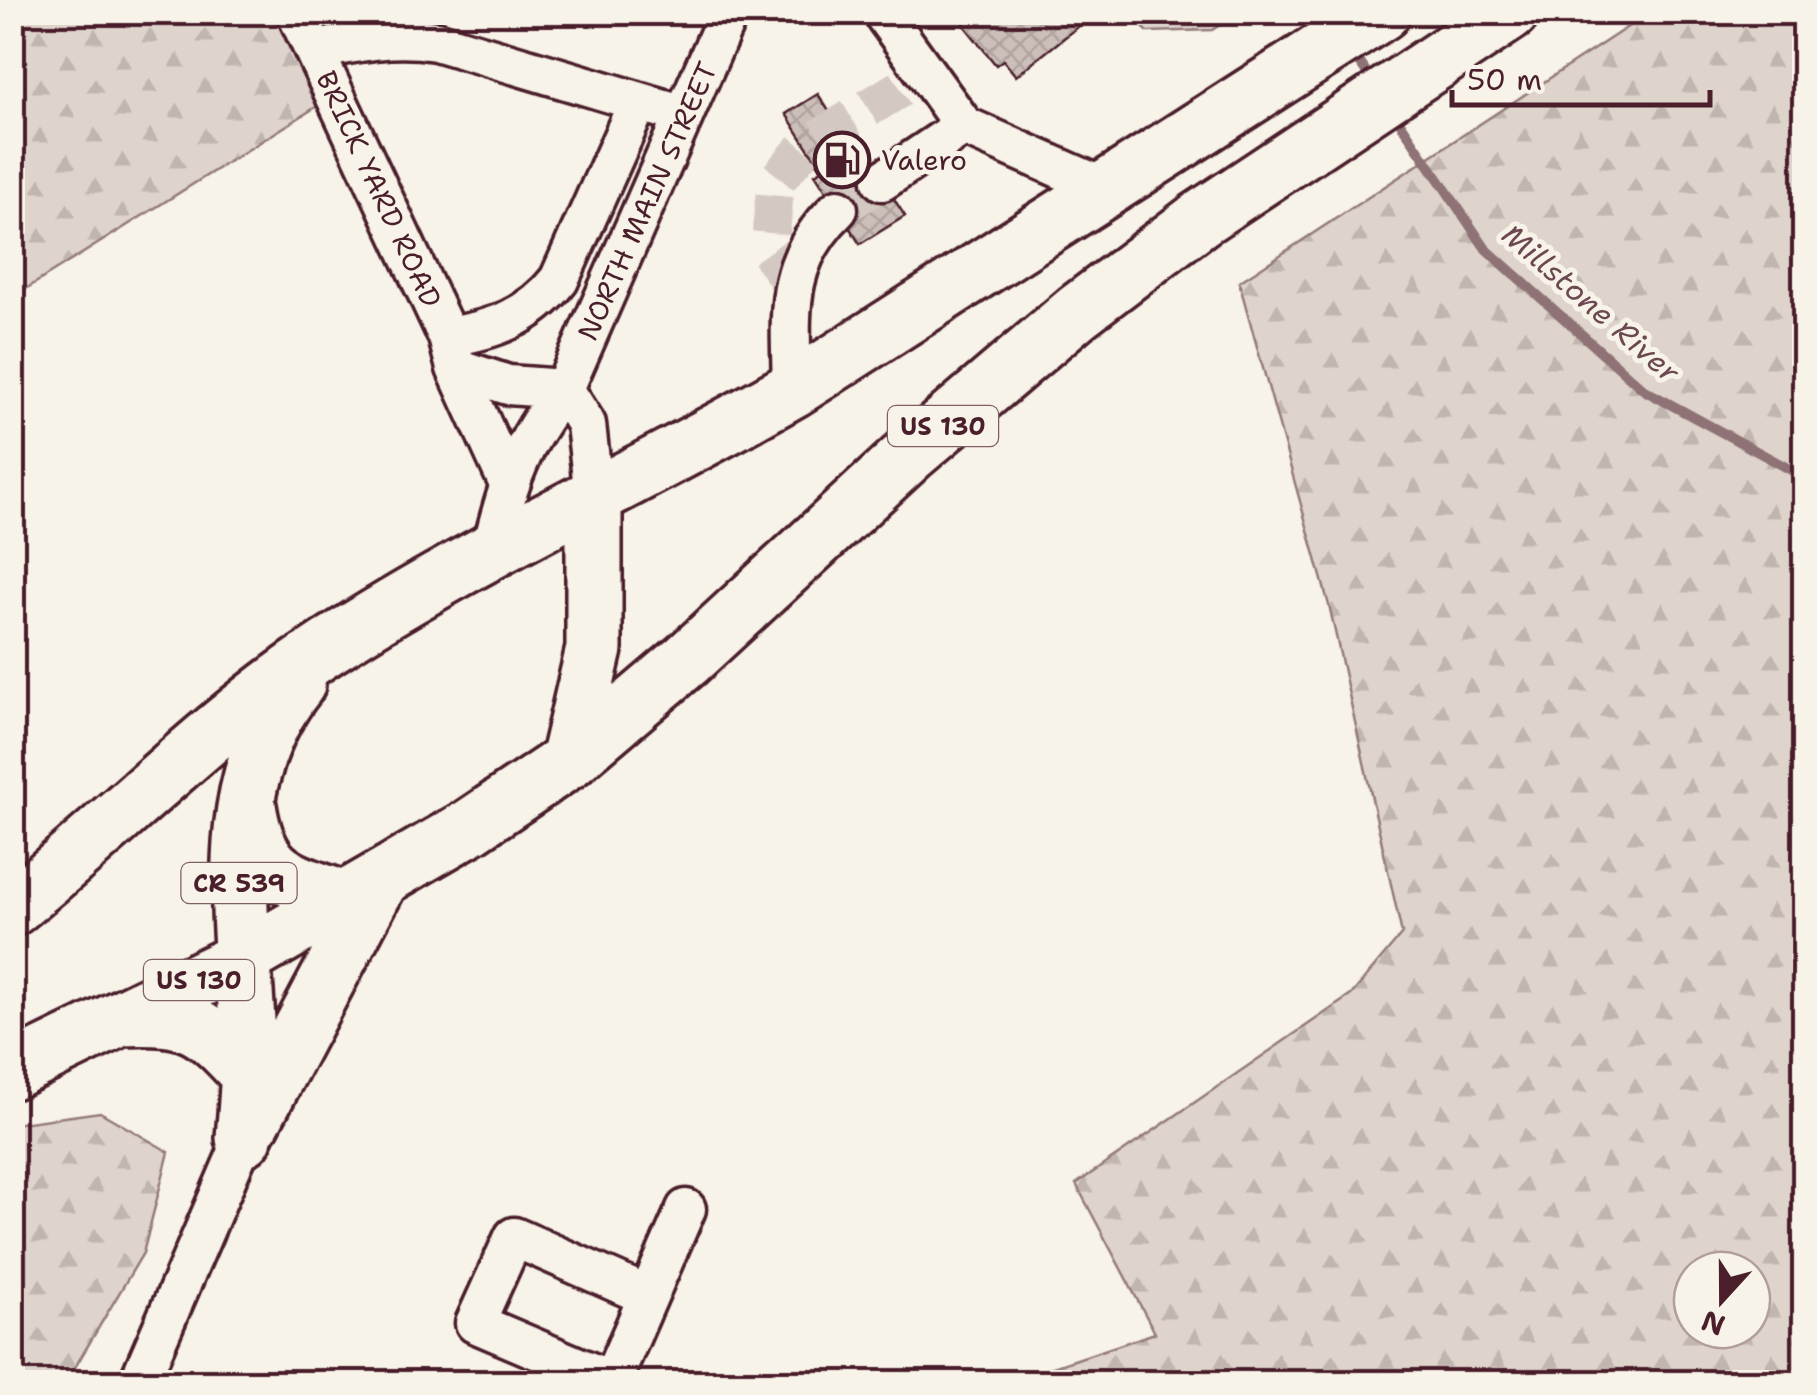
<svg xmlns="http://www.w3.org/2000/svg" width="1817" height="1395" font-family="'Shantell Sans',sans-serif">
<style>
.forest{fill:url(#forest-firs);stroke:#947a7c;stroke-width:2.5;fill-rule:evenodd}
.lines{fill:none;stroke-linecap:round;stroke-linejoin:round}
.stream{stroke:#8e7275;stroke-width:10}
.building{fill:url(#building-cross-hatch);stroke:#4a1f2b;stroke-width:2.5}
.minor-tunnel{stroke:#d4c9c2;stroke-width:38;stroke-dasharray:38 19;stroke-linecap:butt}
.minor-casing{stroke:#4a1f2b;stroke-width:45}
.highway-casing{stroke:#4a1f2b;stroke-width:62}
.minor{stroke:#f7f3e8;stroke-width:38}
.highway{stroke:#f7f3e8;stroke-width:55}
.labels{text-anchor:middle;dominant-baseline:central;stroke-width:10;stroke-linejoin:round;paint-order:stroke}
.shield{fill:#f7f3e8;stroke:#7e5f64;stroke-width:2.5}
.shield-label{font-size:25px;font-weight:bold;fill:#4a1f2b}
.poi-label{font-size:28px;fill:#4a1f2b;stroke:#f7f3e8;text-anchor:start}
.street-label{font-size:28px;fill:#4a1f2b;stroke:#f7f3e8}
.water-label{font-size:30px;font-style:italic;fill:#6c4950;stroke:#f7f3e8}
</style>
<defs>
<pattern id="forest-firs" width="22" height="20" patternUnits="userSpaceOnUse" patternTransform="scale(2.5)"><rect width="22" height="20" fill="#ded4cc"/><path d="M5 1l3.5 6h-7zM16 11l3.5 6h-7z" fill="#c0b6af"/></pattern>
<pattern id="building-cross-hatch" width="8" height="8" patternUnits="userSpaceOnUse" patternTransform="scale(2.5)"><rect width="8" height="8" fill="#ccbfb9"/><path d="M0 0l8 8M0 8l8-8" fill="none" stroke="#b1a49f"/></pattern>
</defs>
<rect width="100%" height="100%" fill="#f7f3e8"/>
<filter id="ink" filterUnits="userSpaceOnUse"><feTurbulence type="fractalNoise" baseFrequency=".01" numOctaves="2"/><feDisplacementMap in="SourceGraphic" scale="20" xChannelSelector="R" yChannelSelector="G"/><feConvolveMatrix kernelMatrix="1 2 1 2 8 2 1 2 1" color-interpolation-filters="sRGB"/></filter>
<g filter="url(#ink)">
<path class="forest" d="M13,13h287l32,84 -319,200z
M1128,13h111l-27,17 -64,2z
M1649,13h155v1369h-796l147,-49 -79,-149 275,-189 51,-61 -72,-325 -91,-327zM1692,1270h60v60h-60z
M100,1112l69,40 -26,101 -72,121 -58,8v-258z"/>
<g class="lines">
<path class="stream" d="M1352,51l21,31
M1391,109l95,140 158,141 160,87"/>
</g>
<path class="building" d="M963,12h122l4,6 -73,58 -13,-16 -7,5 -33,-41 6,-5z
M818,94l35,55 6,-4 46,71 -45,28 -45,-70 7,-4 -36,-56z"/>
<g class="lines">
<path class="minor-tunnel" d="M838,209l44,-28
M791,283l-22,-31 7,-71 30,-35 120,-73"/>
<g class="minor-casing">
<path id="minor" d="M296,12l152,325 8,31 52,114
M882,12l82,114 143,63
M316,50c41,-8 78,-16 120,-9l248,74
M882,181l82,-55
M448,337c45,-7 82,-20 111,-57l79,-177
M456,368l52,17 56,4
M564,389l22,35 8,73
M792,390c-1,-74 -11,-126 46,-181
M492,548c17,-69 28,-102 72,-159l165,-377
M611,1381l-136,-58 39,-86 134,59
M139,1382l105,-244
M611,1382l75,-173"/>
</g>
<g class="highway-casing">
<path id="highway" d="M568,761l26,-112v-152
M248,806c11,70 37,72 97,94
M12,908c104,-84 205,-189 316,-261 149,-97 311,-169 464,-257l590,-378
M121,1018c71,-3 81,6 128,57
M12,1071l228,-111 230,-133 98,-66 119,-101 223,-206 167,-142 123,-93 311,-207
M252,1122l129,-243
M244,1138c3,-34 6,-67 4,-100 -6,-118 -31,-253 49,-354"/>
</g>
<use href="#minor" class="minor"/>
<use href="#highway" class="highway"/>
</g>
</g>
<defs>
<g id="fuel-ring" transform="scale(2.875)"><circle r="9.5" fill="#f7f3e8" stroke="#4a1f2b" stroke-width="1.5"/><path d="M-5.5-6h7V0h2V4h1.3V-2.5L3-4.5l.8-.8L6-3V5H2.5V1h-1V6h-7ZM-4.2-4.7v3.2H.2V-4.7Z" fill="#4a1f2b"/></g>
</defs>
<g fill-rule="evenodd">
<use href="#fuel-ring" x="842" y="160"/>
</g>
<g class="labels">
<g class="shield">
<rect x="888" y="406" width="110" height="40" rx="8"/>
<rect x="181.5" y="863" width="115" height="40" rx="8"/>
<rect x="144" y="960" width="110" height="40" rx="8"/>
</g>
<g class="shield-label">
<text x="943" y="426">US 130</text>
<text x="239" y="883">CR 539</text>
<text x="199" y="980">US 130</text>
</g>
<g class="poi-label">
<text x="881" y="160">Valero</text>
</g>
<g class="street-label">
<text transform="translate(379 189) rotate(65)">BRICK YARD ROAD</text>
<text transform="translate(647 201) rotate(-66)">NORTH MAIN STREET</text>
</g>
<g class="water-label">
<text transform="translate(1591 303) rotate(41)">Millstone River</text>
</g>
</g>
<rect width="1817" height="1395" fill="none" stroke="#f7f3e8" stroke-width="50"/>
<rect x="25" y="25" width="1767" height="1345" fill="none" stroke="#4a1f2b" stroke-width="4" filter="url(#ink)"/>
<g transform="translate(1722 1300) rotate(201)"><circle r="48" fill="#f7f3e8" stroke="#b29e9c" stroke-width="2.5"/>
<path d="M0-8L18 38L0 25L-18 38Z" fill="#4a1f2b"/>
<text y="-15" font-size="28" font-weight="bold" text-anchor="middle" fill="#4a1f2b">N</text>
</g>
<path d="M1452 90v15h258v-15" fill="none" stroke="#4a1f2b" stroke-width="5"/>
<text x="1467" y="90" font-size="30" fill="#4a1f2b" stroke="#f7f3e8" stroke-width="8" paint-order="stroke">50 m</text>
</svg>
